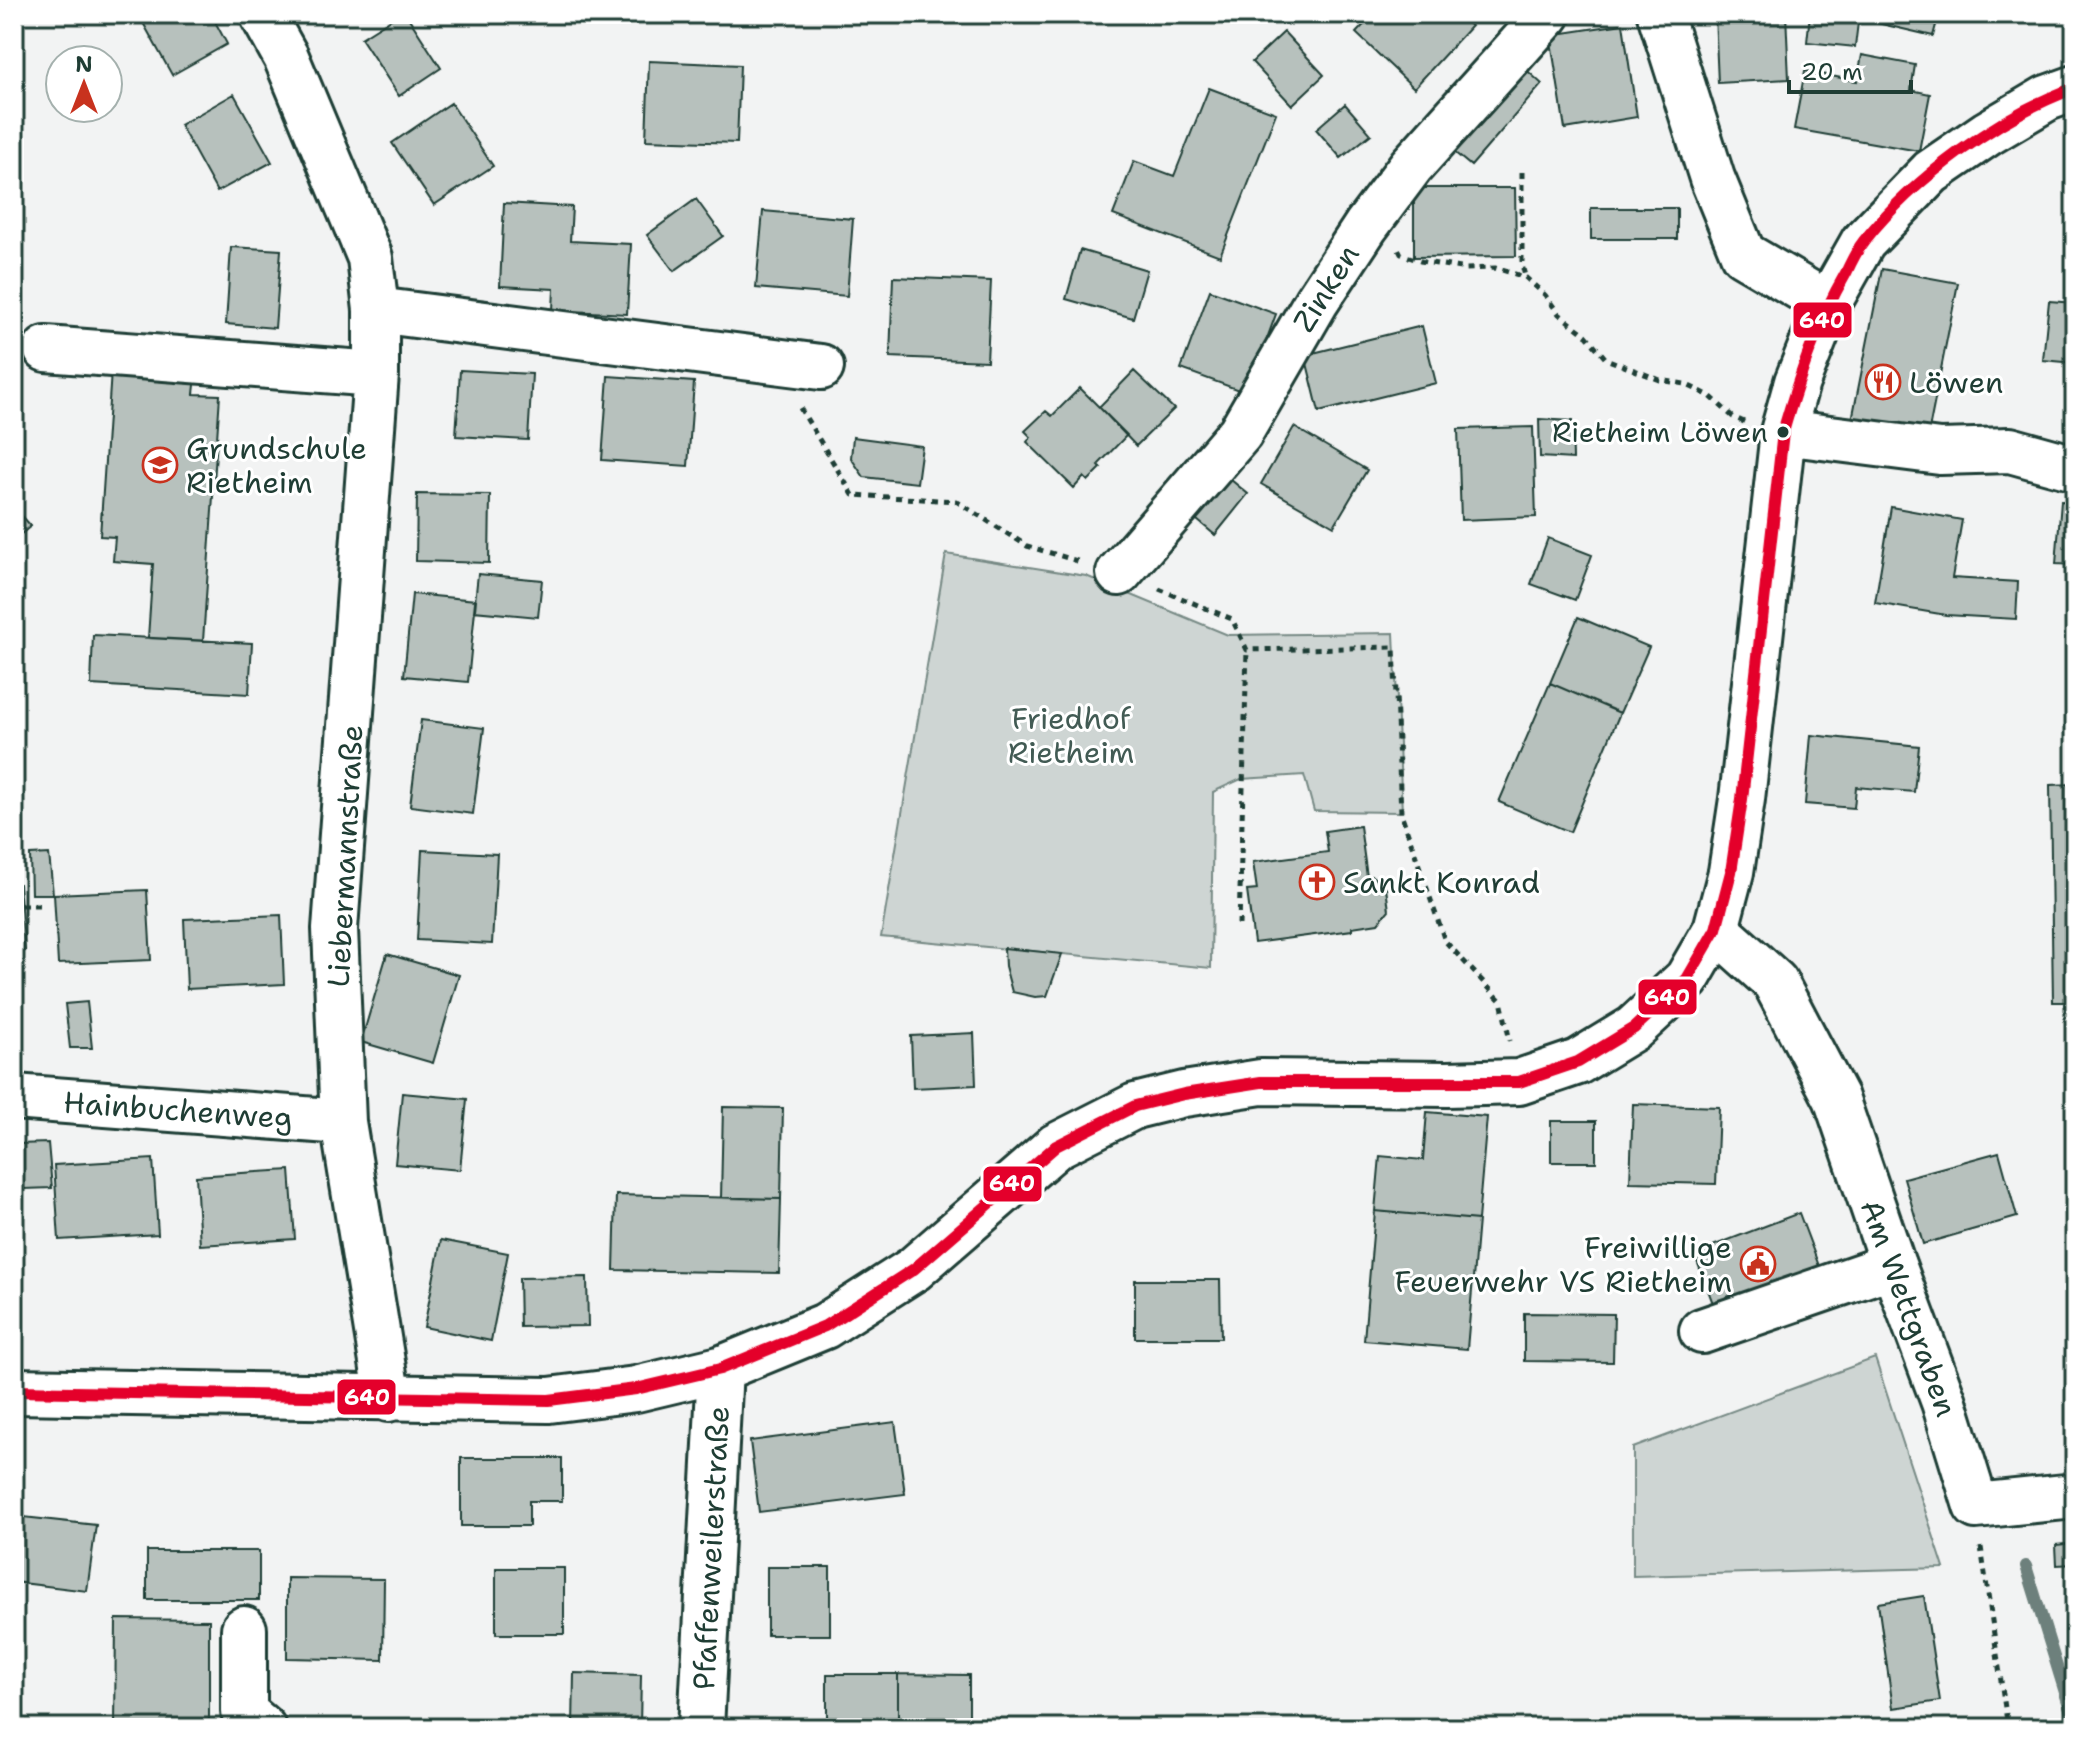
<svg xmlns="http://www.w3.org/2000/svg" width="2089" height="1742" font-family="'Shantell Sans',sans-serif">
<style>
.green{fill:#ced5d3;stroke:#768984;stroke-width:2}
.lines{fill:none;stroke-linecap:round;stroke-linejoin:round}
.stream{stroke:#6d807b;stroke-width:12}
.building{fill:#b7c1bd;stroke:#1f3d34;stroke-width:2}
.minor-casing{stroke:#1f3d34;stroke-width:50}
.path{stroke:#1f3d34;stroke-width:5;stroke-dasharray:6 6;stroke-linecap:butt}
.minor{stroke:#fff;stroke-width:44}
.bus-1-casing{stroke:#fff;stroke-width:18}
.bus-1{stroke:#e4002b;stroke-width:12}
.bus-dot{fill:#1f3d34;stroke:#fff;stroke-width:3}
.labels{text-anchor:middle;dominant-baseline:central;stroke-width:6;stroke-linejoin:round;paint-order:stroke}
.bus-label{font-size:28px;fill:#1f3d34;stroke:#fff;text-anchor:end}
.street-label{font-size:30px;fill:#1f3d34;stroke:#fff}
.poi-label{font-size:30px;fill:#1f3d34;stroke:#fff;text-anchor:start}
.park-label{font-size:30px;fill:#425b54;stroke:#fff}
.line-badge{stroke:#fff;stroke-width:3}
.badge-label{font-size:22px;text-anchor:middle;font-weight:bold;fill:#fff}
</style>
<rect width="100%" height="100%" fill="#f2f3f3"/>
<filter id="ink" filterUnits="userSpaceOnUse"><feTurbulence type="fractalNoise" baseFrequency=".0125" numOctaves="2"/><feDisplacementMap in="SourceGraphic" scale="16" xChannelSelector="R" yChannelSelector="G"/><feConvolveMatrix kernelMatrix="1 2 1 2 8 2 1 2 1" color-interpolation-filters="sRGB"/></filter>
<g filter="url(#ink)">
<path class="green" d="M946,554l140,22 142,59 166,-2 8,179 -88,-1 -10,-36 -63,4 -28,13 -2,176 -330,-31z
M1875,1358l69,210 -311,8v-128z"/>
<g class="lines">
<path class="stream" d="M2026,1566l49,159"/>
</g>
<path class="building" d="M149,14h62l16,30 -55,31 -31,-56z
M399,14h7l35,54 -42,28 -38,-58z
M1374,14h84l13,12 -57,62 -58,-55z
M1715,14h71l3,65 -71,4z
M1810,14h49l-4,33 -48,-5z
M1866,14h73l-6,22 -69,-16z
M1623,24l14,93 -72,12 -15,-94z
M1284,32l40,43 -32,30 -40,-43z
M1862,55l53,10 -4,25 19,4 -11,57 -125,-22 11,-58 52,10z
M649,61l91,4 -3,78 -91,-3z
M1520,64l22,20 -71,82 -23,-19z
M1209,88l67,25 -56,143 -107,-41 21,-54 40,15z
M234,94l38,68 -55,30 -37,-67z
M451,103l42,63 -59,39 -42,-62z
M1345,104l26,30 -30,24 -25,-29z
M1414,188h101l1,68 -102,1z
M696,199l27,37 -49,35 -27,-36z
M504,203l68,4 -2,34 61,3 -4,70 -74,-4 1,-21 -54,-3z
M1591,208h86v31h-86z
M763,211l90,8 -6,77 -91,-8z
M231,247l50,3 -6,78 -49,-4z
M1080,250l67,20 -14,48 -67,-19z
M1882,269l76,14 -32,162 -76,-15z
M893,277l98,4 -4,80 -97,-4z
M1210,290l66,24 -29,79 -66,-24z
M2049,301l26,2v60l-32,-3z
M1422,326l14,57 -117,29 -14,-57z
M460,370l72,4 -4,66 -72,-4z
M111,371l85,5 -2,18 26,1 -17,246 -55,-3 5,-74 -40,-3 2,-24 -15,-1z
M1134,371l40,38 -38,37 -37,-39z
M608,376l86,6 -6,84 -86,-6z
M1080,388l47,47 -29,30 3,3 -13,13 -4,-4 -10,11 -47,-46 4,-5 -6,-6 21,-20 6,5z
M1539,419l33,2 1,38 -33,-2z
M1294,427l73,43 -33,56 -73,-42z
M1533,427l3,90 -75,3 -3,-91z
M853,437l69,9 -5,37 -53,-6 -13,-19z
M1219,470l29,24 -33,41 -30,-25z
M417,494l73,1 -1,68 -73,-2z
M2061,501l14,1v63l-19,-1z
M14,507l17,19 -17,14z
M1891,507l71,13 -10,58 66,4 -2,37 -70,-4 -71,-12z
M1548,538l44,17 -17,45 -44,-16z
M478,574l64,6 -4,37 -64,-6z
M412,594l64,6 -8,82 -64,-6z
M1578,617l71,30 -29,66 -70,-30z
M93,635l159,8 -3,51 -158,-9z
M1550,683l70,30 -50,119 -71,-30z
M421,720l63,8 -11,86 -63,-8z
M1811,735l108,11 -5,46 -58,-5 -2,21 -49,-4z
M2075,784v218h-22l-3,-217z
M1360,826l7,51 5,-1 14,12 3,22 -11,13 -26,4v3l-98,13 -7,-52 10,-1 -4,-28 75,-10 -3,-21z
M422,850l75,4 -5,90 -75,-4z
M49,854l4,40h-22l-1,-39z
M14,884h5l6,67 -11,1z
M147,890l4,70 -93,4 -4,-70z
M281,915l3,69 -97,5 -3,-70z
M1004,948l58,6 -15,42 -12,1 -23,-5 -7,-26z
M387,954l72,21 -26,88 -72,-21z
M87,1002l5,46h-22l-5,-44z
M974,1033l2,52 -63,3 -2,-52z
M402,1093l65,6 -7,71 -65,-6z
M1633,1104l86,3 -3,77 -86,-2z
M723,1107l60,1 -2,91 -60,-1z
M1427,1112l60,5 -9,103 -103,-9 5,-55 43,4z
M1551,1121h45v41h-45z
M48,1143l4,45 -28,1 -7,-45z
M1999,1152l18,65 -94,27 -19,-66z
M153,1159l5,75 -99,6 -5,-75z
M290,1170l5,69 -95,6 -4,-69z
M616,1195l165,4 -2,74 -165,-3z
M1375,1211l103,9 -11,129 -103,-9z
M1799,1213l23,61 -105,40 -23,-61z
M441,1240l67,13 -17,88 -67,-14z
M587,1277l1,49 -68,1 -1,-49z
M1135,1280h85l1,58h-86z
M1524,1313l90,1 -1,48 -89,-1z
M895,1422l10,72 -146,18 -9,-71z
M461,1458h101v43h-33v25h-68z
M14,1516l82,9 -9,66 -73,-9z
M2075,1543v21l-18,1 -1,-20z
M147,1551h112v49h-112z
M767,1567h63v68h-63z
M496,1568h68v66h-68z
M287,1578l97,1 -1,81 -96,-2z
M1924,1596l16,105 -47,7 -15,-105z
M116,1619l93,1v108h-94z
M574,1673l67,2 -1,53h-67z
M827,1674h71v54h-71z
M898,1674l71,1v53h-71z"/>
<g class="lines">
<g class="minor-casing">
<path id="minor" d="M262,14l24,43 84,201 6,52v64l-41,555 8,193 45,277
M1660,14l52,164 31,76 85,50
M376,310l445,57
M46,349l330,25
M1783,432l157,20 70,-2 65,18
M1119,573l121,-140 76,-131 50,-76 45,-60 137,-152
M1716,929l59,53 61,116 57,167 51,137 32,104 99,-10
M14,1097l329,25
M1702,1331l191,-66
M14,1391l535,9 87,-11 84,-20 105,-43 89,-57 142,-123 79,-40 49,-12 77,-12 186,2 72,-2 59,-20 56,-34 53,-49 29,-50 15,-57 11,-73 41,-367 14,-50 31,-78 35,-62 68,-70 57,-39 59,-35 28,-10
M244,1629v83l19,16
M701,1728l19,-359"/>
</g>
<path class="path" d="M1522,172v93l3,11
M1399,250l2,4 19,7 46,8 29,-1 30,9 20,18 14,19 27,21 20,24 54,21 25,4 25,12 23,21 11,5
M800,408l53,87 103,6 71,45 54,16
M1159,589l73,30 15,31 147,-3 7,166 44,128 56,60 9,40
M21,905h23
M1239,925l8,-275
M1981,1547l27,181"/>
<use href="#minor" class="minor"/>
<g class="bus-1-casing">
<path id="bus-1" d="M14,1391l535,9 87,-11 84,-20 105,-43 89,-57 142,-123 79,-40 49,-12 77,-12h258l59,-20 56,-34 53,-49 29,-50 15,-57 11,-73 41,-367c16,-55 34,-109 63,-159 5,-11 11,-23 18,-32 50,-63 136,-126 211,-153"/>
</g>
<use href="#bus-1" class="bus-1"/>
</g>
</g>
<defs>
<g id="restaurant-ring" transform="scale(1.8)"><circle r="9.5" fill="#fff" stroke="#c8321e" stroke-width="1.5"/><path d="M-5-6h1v4h1v-4h1v4h1v-4h1v5L-1.5 .5V6h-2V.5L-5-1ZM5-6V6H3V1.5H1.5Q1.5-4 5-6Z" fill="#c8321e"/></g>
<g id="school-ring" transform="scale(1.8)"><circle r="9.5" fill="#fff" stroke="#c8321e" stroke-width="1.5"/><path d="M0-5L7-2L0 1L-7-2ZM-4 1L0 2.5L4 1V4Q0 6-4 4Z" fill="#c8321e"/></g>
<g id="church-ring" transform="scale(1.8)"><circle r="9.5" fill="#fff" stroke="#c8321e" stroke-width="1.5"/><path d="M-1.2-6h2.4v3.5h3.3v2.4h-3.3V6h-2.4V-.1h-3.3v-2.4h3.3Z" fill="#c8321e"/></g>
<g id="civic-ring" transform="scale(1.8)"><circle r="9.5" fill="#fff" stroke="#c8321e" stroke-width="1.5"/><path d="M-.6-6.5H3V-4.5H.6V-3L4-1V1h2V6H-6V1h2V-1L-.6-3ZM-1.2 2.5V6h2.4V2.5Z" fill="#c8321e"/></g>
</defs>
<g fill-rule="evenodd">
<use href="#restaurant-ring" x="1883" y="382"/>
<use href="#school-ring" x="160" y="465"/>
<use href="#church-ring" x="1317" y="882"/>
<use href="#civic-ring" x="1758" y="1264"/>
</g>
<circle class="bus-dot" cx="1783" cy="432" r="7"/>
<g class="labels">
<g class="bus-label">
<text x="1768" y="432">Rietheim Löwen</text>
</g>
<g class="street-label">
<text transform="translate(1326 288) rotate(-58)">Zinken</text>
<text transform="translate(345 856) rotate(-87)">Liebermannstraße</text>
<text transform="translate(178 1110) rotate(4)">Hainbuchenweg</text>
<text transform="translate(1909 1308) rotate(70)">Am Wettgraben</text>
<text transform="translate(711 1548) rotate(-87)">Pfaffenweilerstraße</text>
</g>
<g class="poi-label">
<text x="1909" y="382">Löwen</text>
<text x="186" y="448">Grundschule<tspan x="186" dy="34">Rietheim</tspan></text>
<text x="1343" y="882">Sankt Konrad</text>
<text x="1732" y="1247" text-anchor="end">Freiwillige<tspan x="1732" dy="34">Feuerwehr VS Rietheim</tspan></text>
</g>
<g class="park-label">
<text x="1071" y="718">Friedhof<tspan x="1071" dy="34">Rietheim</tspan></text>
</g>
</g>
<g class="line-badge">
<rect x="1792" y="301" width="61" height="38" rx="8" fill="#e4002b"/>
<rect x="1637" y="978" width="61" height="38" rx="8" fill="#e4002b"/>
<rect x="982" y="1165" width="61" height="38" rx="8" fill="#e4002b"/>
<rect x="336" y="1378" width="61" height="38" rx="8" fill="#e4002b"/>
</g>
<g class="badge-label">
<text x="1822" y="328">640</text>
<text x="1667" y="1005">640</text>
<text x="1012" y="1191">640</text>
<text x="367" y="1405">640</text>
</g>
<rect width="2089" height="1742" fill="none" stroke="#fff" stroke-width="48"/>
<rect x="24" y="24" width="2041" height="1694" fill="none" stroke="#1f3d34" stroke-width="3" filter="url(#ink)"/>
<g transform="translate(84 84)"><circle r="38" fill="#ffffff" stroke="#a5b1ae" stroke-width="2"/>
<path d="M0-6L14 30L0 20L-14 30Z" fill="#c8321e"/>
<text y="-12" font-size="22" font-weight="bold" text-anchor="middle" fill="#1f3d34">N</text>
</g>
<path d="M1789 80v12h122v-12" fill="none" stroke="#1f3d34" stroke-width="4"/>
<text x="1801" y="80" font-size="24" fill="#1f3d34" stroke="#ffffff" stroke-width="6" paint-order="stroke">20 m</text>
</svg>
